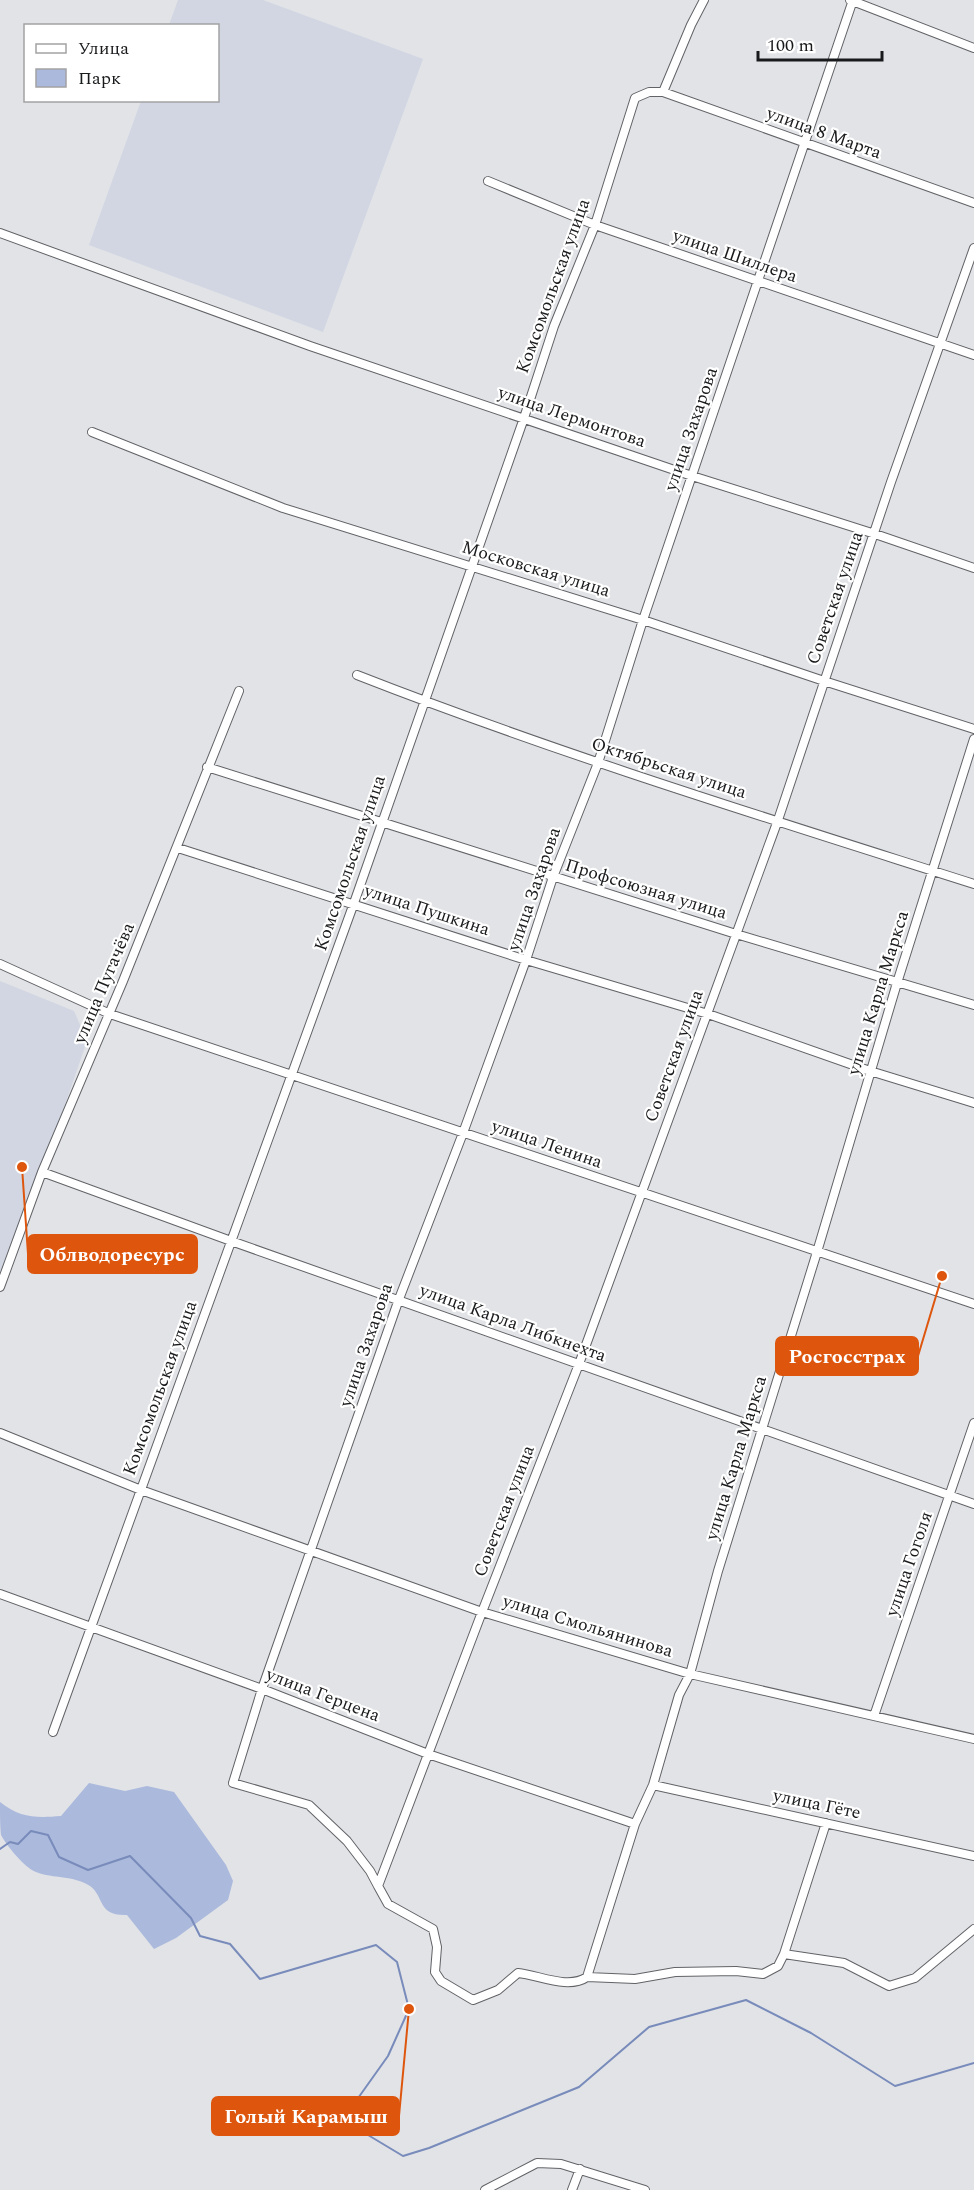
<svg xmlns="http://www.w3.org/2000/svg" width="974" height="2190" font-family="Spectral,serif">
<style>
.built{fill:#d1d6e2}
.green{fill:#abb9dc}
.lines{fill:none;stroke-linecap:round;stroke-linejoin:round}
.stream{stroke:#788bba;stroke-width:2}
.minor-casing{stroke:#626367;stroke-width:10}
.minor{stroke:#fff;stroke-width:8}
.labels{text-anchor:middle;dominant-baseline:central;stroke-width:4.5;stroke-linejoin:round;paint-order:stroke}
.street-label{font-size:18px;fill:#191a1c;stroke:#fff}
.leader{fill:none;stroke:#de560d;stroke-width:2}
.callout-dot{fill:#de560d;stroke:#fff;stroke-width:2}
.callout{fill:#de560d;stroke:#de560d;stroke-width:2}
.callout-label{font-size:20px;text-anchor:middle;font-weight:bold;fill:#fff}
</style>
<rect width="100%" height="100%" fill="#e1e3e7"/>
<path class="built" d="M178,0h85l160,59 -100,273 -234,-87 52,-144 77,-1v-74l-49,-1z
M0,981l74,30 13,30 -87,252z"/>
<path class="green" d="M89,1783l36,8 22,-5 27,6 52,73 7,16 -5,19 -52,38 -22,11 -27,-34c-30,1 -22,-18 -37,-29 -17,-11 -36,-7 -54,-14 -11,-4 -30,-27 -35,-37 -1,-9 -1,-24 -1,-33 20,16 36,16 61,14z"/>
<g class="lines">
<path class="stream" d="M0,1849l10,-7 8,2 13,-13 17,4 11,22 29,13 42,-14 61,62 9,18 30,8 30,35 116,-34 21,17 12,47 -21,47 -37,52 7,21 45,27 26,-8 150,-61 70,-60 97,-27 65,33 84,53 79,-23"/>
<g class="minor-casing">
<path id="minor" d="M850,0l124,48
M663,92l311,111
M488,181l107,44 379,130
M0,233l310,113 382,130 183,58 99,34
M92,432l191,76 360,112 181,61 150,48
M357,675c202,79 410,143 617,209
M207,767l529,167 238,71
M178,848l348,112 182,54 162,57 104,32
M0,964l110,50 864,290
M42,1172l189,69 743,263
M0,1287l42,-115 81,-191 116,-290
M0,1433l141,57 341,122 208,62 284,65
M0,1594l262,95 166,65 207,70
M874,1716l100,-293
M53,1732l301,-829 170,-485 30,-92 41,-101 40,-127 14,-6h14l28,-67 13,-25
M653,1785l321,71
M826,1823l-42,131 -6,12 -15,8 -27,-3 -61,1 -40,7 -48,-2c-19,13 -48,-2 -69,-4l-20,17 -25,10 -32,-19 -6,-9 2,-25 -4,-18 -45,-25 -10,-18 104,-274 97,-248 199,-544 113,-338 83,-234
M378,1886l-8,-15 -23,-30 -38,-36 -76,-22 29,-94 137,-390 64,-166 63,-173 27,-83 45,-114 45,-143 210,-620
M784,1954l60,9 45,23 26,-8 59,-49
M587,1977l48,-153 18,-39 26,-90 11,-21 28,-103 99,-319 80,-269 77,-244
M485,2190l52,-27 24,1 84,26
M572,2190l8,-21"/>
</g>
<use href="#minor" class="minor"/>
</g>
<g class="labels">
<g class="street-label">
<text transform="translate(824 133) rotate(20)">улица 8 Марта</text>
<text transform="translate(735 256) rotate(19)">улица Шиллера</text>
<text transform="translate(553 286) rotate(-70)">Комсомольская улица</text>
<text transform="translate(572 417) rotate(19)">улица Лермонтова</text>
<text transform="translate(691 429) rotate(-71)">улица Захарова</text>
<text transform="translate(536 569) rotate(17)">Московская улица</text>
<text transform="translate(835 598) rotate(-71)">Советская улица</text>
<text transform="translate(669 768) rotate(18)">Октябрьская улица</text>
<text transform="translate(350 863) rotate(-71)">Комсомольская улица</text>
<text transform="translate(534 889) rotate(-71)">улица Захарова</text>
<text transform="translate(646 889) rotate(17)">Профсоюзная улица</text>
<text transform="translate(427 910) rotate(18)">улица Пушкина</text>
<text transform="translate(104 983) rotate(-67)">улица Пугачёва</text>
<text transform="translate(878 993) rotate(-73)">улица Карла Маркса</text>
<text transform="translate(674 1056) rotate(-70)">Советская улица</text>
<text transform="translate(547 1144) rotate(19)">улица Ленина</text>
<text transform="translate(513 1323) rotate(20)">улица Карла Либкнехта</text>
<text transform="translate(366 1345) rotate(-71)">улица Захарова</text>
<text transform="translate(160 1388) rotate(-70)">Комсомольская улица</text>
<text transform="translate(736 1458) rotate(-73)">улица Карла Маркса</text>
<text transform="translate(504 1511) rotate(-69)">Советская улица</text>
<text transform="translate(909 1564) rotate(-71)">улица Гоголя</text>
<text transform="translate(588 1626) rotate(17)">улица Смольянинова</text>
<text transform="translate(323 1695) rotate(21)">улица Герцена</text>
<text transform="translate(817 1804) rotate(12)">улица Гёте</text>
</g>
</g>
<path class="leader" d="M22 1167L28 1254M942 1276L918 1356M409 2009L399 2116"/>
<g class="callout-dot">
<circle cx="22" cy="1167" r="6"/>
<circle cx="942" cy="1276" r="6"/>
<circle cx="409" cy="2009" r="6"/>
</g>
<g class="callout">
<rect x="28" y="1235" width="169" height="38" rx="6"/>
<rect x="776" y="1337" width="142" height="38" rx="6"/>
<rect x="212" y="2097" width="187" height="38" rx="6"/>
</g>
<g class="callout-label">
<text x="112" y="1261">Облводоресурс</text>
<text x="847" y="1363">Росгосстрах</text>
<text x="306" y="2123">Голый Карамыш</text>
</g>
<rect x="24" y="24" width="195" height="78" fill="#ffffff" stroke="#a3a3a4" stroke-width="1.5"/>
<rect x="36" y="44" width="30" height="9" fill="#ffffff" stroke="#a3a3a4" stroke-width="1.5"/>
<text x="78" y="54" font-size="18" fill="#191a1c">Улица</text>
<rect x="36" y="69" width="30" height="18" fill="#abb9dc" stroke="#a3a3a4" stroke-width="1.5"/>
<text x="78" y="84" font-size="18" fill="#191a1c">Парк</text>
<path d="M758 51v9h124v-9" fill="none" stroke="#191a1c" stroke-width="3"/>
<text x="767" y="51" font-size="18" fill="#191a1c" stroke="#ffffff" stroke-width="4.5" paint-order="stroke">100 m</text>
</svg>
